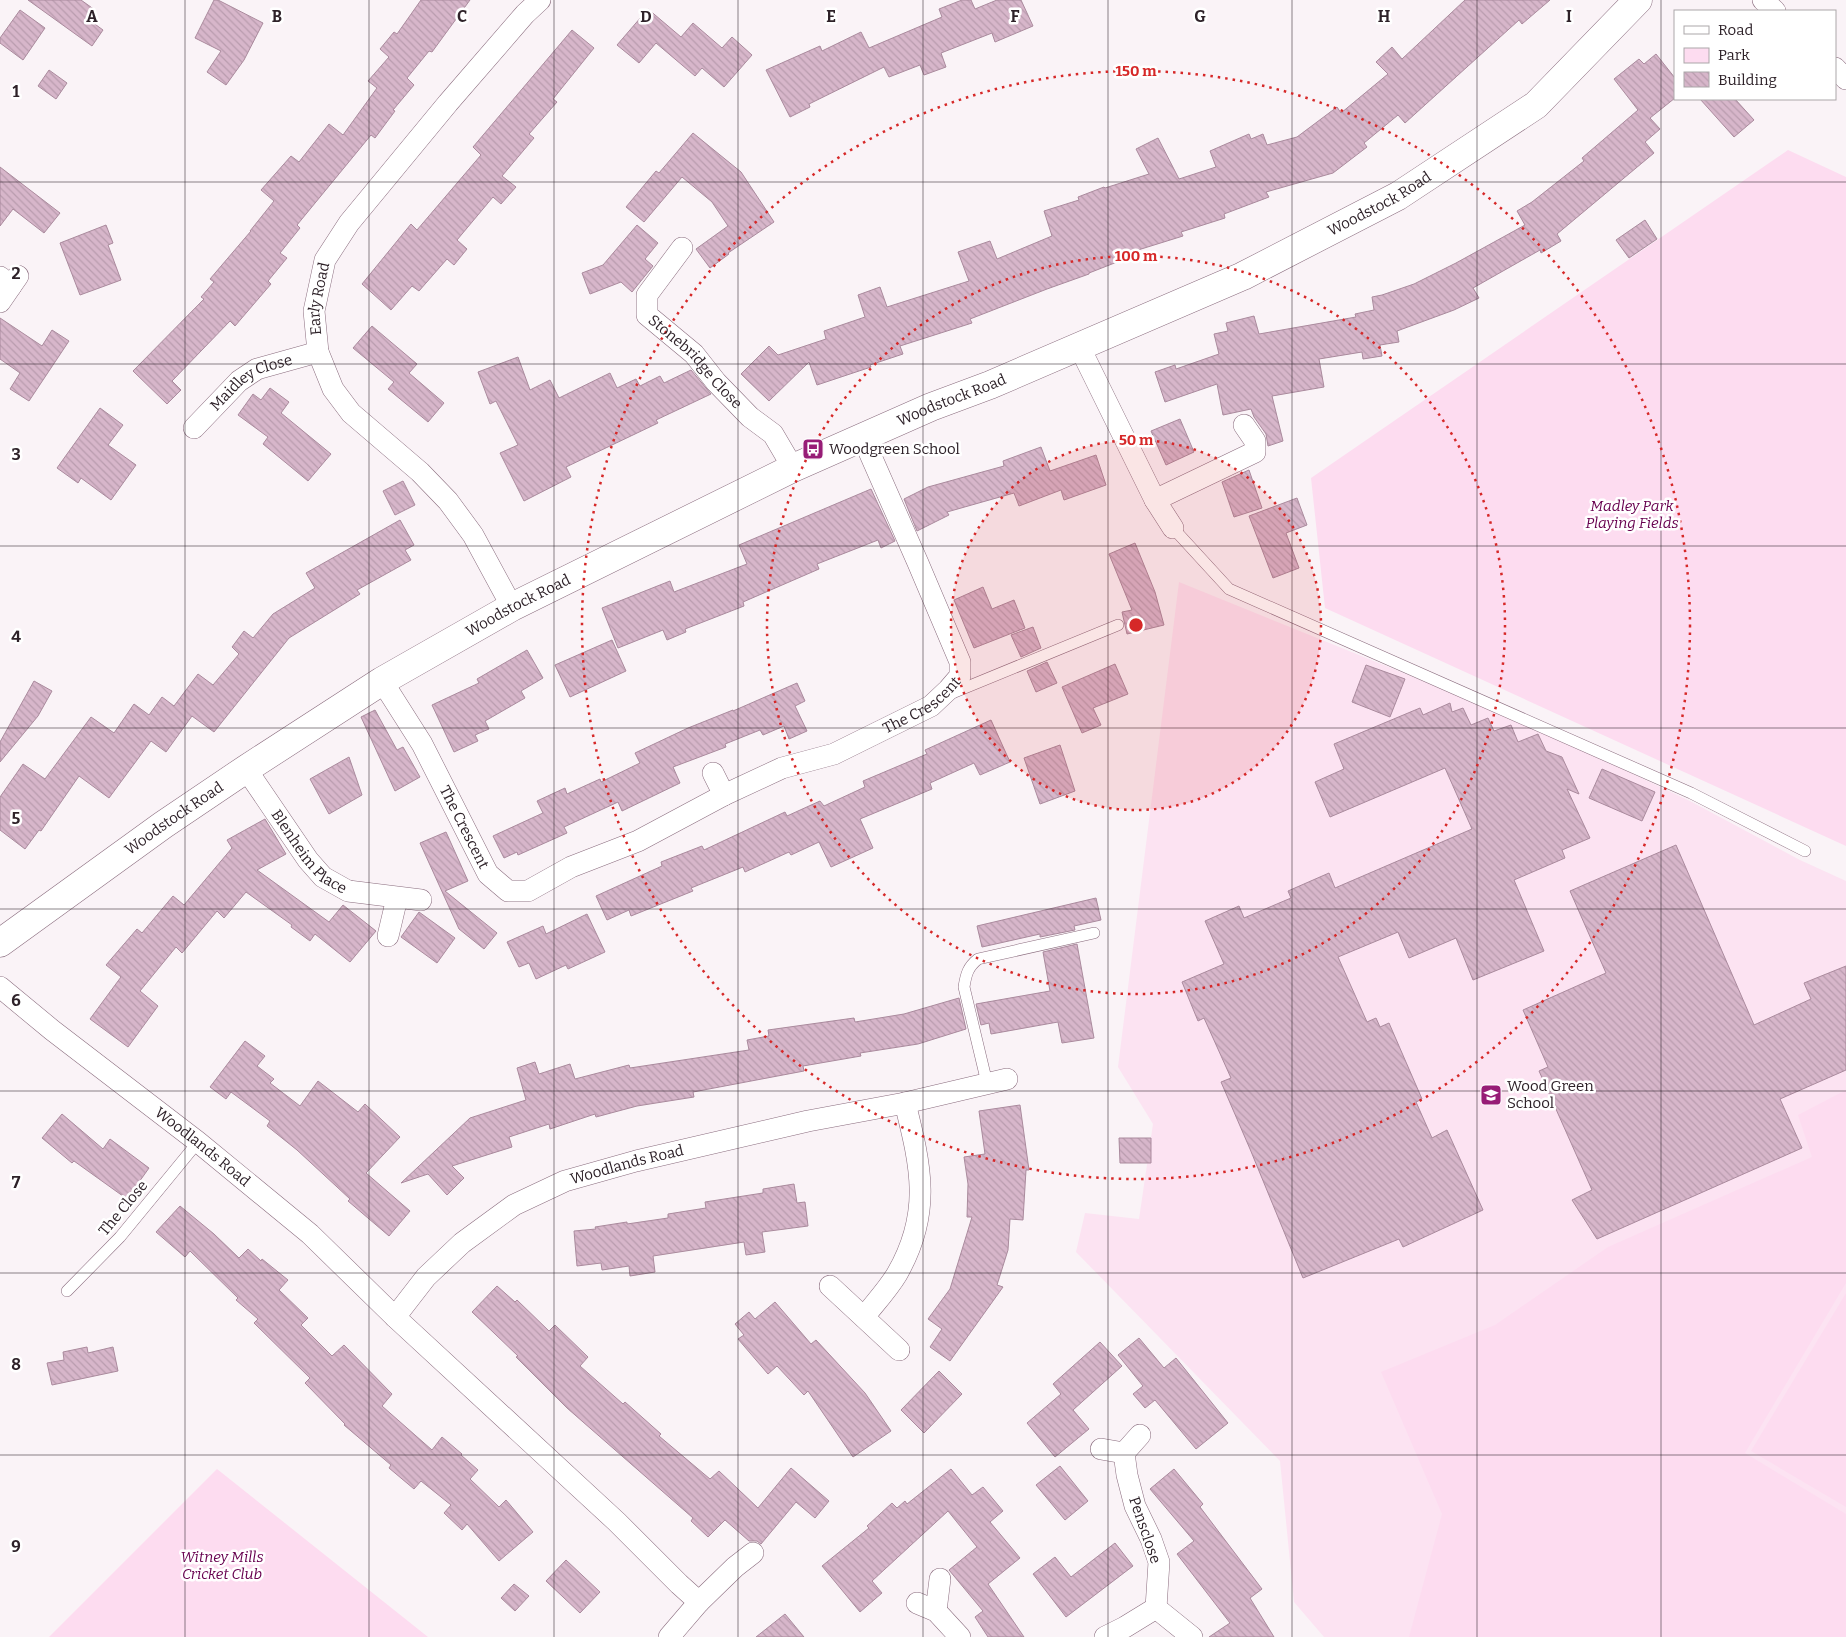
<svg xmlns="http://www.w3.org/2000/svg" width="1846" height="1637" font-family="Bitter,serif">
<style>
.built{fill:#fce3f2}
.green{fill:#fddcf0}
.building{fill:url(#building-back-hatch);stroke:#aa8a9d}
.lines{fill:none;stroke-linecap:round;stroke-linejoin:round}
.service-casing{stroke:#8a6c7e;stroke-width:12}
.minor-casing{stroke:#8a6c7e;stroke-width:22}
.primary-casing{stroke:#8a6c7e;stroke-width:29}
.service{stroke:#fff;stroke-width:11}
.minor{stroke:#fff;stroke-width:21}
.primary{stroke:#fff;stroke-width:28}
.grid{fill:none;stroke:#2e2229;stroke-width:1;stroke-opacity:0.55}
.ring{fill:none;stroke:#d62828;stroke-width:2.5;stroke-dasharray:2.5 5}
.labels{text-anchor:middle;dominant-baseline:central;stroke-width:5;stroke-linejoin:round;paint-order:stroke}
.street-label{font-size:15px;fill:#2e2229;stroke:#fff}
.poi-label{font-size:15px;fill:#2e2229;stroke:#fff;text-anchor:start}
.park-label{font-size:15px;font-style:italic;fill:#67004f;stroke:#fff}
.grid-label{font-size:16px;text-anchor:middle;font-weight:bold;fill:#2e2229;stroke:#fff;stroke-width:5;stroke-linejoin:round;paint-order:stroke}
.centre{fill:#d62828;stroke:#fff;stroke-width:2.5}
.ring-label{font-size:15px;text-anchor:middle;font-weight:bold;fill:#d62828;stroke:#fff;stroke-width:5;stroke-linejoin:round;paint-order:stroke}
</style>
<defs>
<pattern id="building-back-hatch" width="6" height="6" patternUnits="userSpaceOnUse" patternTransform="scale(1.25)"><rect width="6" height="6" fill="#d7b6ca"/><path d="M-1 5l2 2M0 0l6 6M5-1l2 2" fill="none" stroke="#b99cae"/></pattern>
</defs>
<rect width="100%" height="100%" fill="#faf3f7"/>
<path class="built" d="M1179,582l227,92 136,57 148,70 110,59 46,21v756h-522l-30,-35 -14,-141 -204,-209 9,-39 54,6 14,-95 -35,-57z"/>
<path class="green" d="M1788,150l58,27v669l-521,-238 -14,-130z
M1846,1090v193l-101,170 101,61v123h-437l33,-123 -61,-142 114,-47 113,-78 204,-90 -14,-42z
M1846,1293v214l-95,-56z
M217,1469l211,168h-379z"/>
<path class="building" d="M28,0h53l14,10 -7,9 15,11 -11,16z
M214,0h4l45,23 -19,37 -18,25 -19,-13 14,-21 -26,-13z
M421,0h49l-38,52 -3,-1 -22,27 7,7 -21,25 2,1 -20,27 -4,-3 -74,90 3,3 -20,25 7,5 -19,23 3,3 -36,42 -5,-5 -58,60 9,9 -14,14 -34,-33 71,-72 -3,-2 13,-15 -4,-3 41,-48h-1l24,-30 -13,-11 30,-34 8,6 30,-38 14,11 34,-47 -9,-7 21,-24 -9,-8 14,-17 3,2z
M962,0h9l4,9 22,-9h24l12,26 -38,16 -3,-9 -51,20 5,14 -22,8 -4,-10 -31,12 -5,-10 -75,37 1,3 -20,10 -24,-47 54,-24 2,5 39,-19 8,16 73,-31 -3,-8z
M1465,0h85l-28,24 -3,-4 -114,103 -7,-8 -34,28 3,4 -34,26 -67,19 3,5 -45,17 1,4 -44,14 2,4 -45,14 2,3 -51,20v1l-42,15 -77,30 2,4 -72,23 3,8 -33,11 1,2 -54,18 -8,-23 -40,39 -28,-27 28,-28 9,9 48,-16 -2,-8 41,-14 -7,-22 22,-8 7,20 82,-26 -11,-29 32,-11 7,18 55,-23 -8,-25 35,-11 -1,-3 26,-10 1,1 44,-14 -13,-25 22,-11 21,41 37,-12 -6,-16 39,-17 2,5 12,-5 4,11 30,-8 40,-30 4,6 47,-39 -12,-12 16,-15 10,12z
M648,9l33,28 12,-14 29,25 10,-11 20,18 -28,32 -22,-19 -7,8 -39,-33 -17,20 -22,-18z
M20,10l25,18 -22,32 -23,-17v-5z
M572,30l22,18 -41,51 4,3 -28,32 5,4 -32,38 14,11 -15,17 -8,-7 -36,43 10,9 -13,16 -7,-6 -28,32 -7,-5 -21,24 -29,-26 49,-60 6,6 64,-75 -8,-8z
M1656,54l19,24v20l-25,20 10,11 -15,13 9,11 -97,81 4,7 -20,12 -1,-3 -67,38 6,10 -25,12 -57,21 2,11 -19,3 2,11 -19,3 -1,-7 -43,7 5,28 -52,9 11,45 -15,5 -2,-12 -12,-17 -3,-8 -28,6 -6,-31 -52,18 -10,-30 20,-7 1,4 43,-15 -5,-20 14,-3 -2,-8 28,-7 5,18 97,-17 -1,-3 19,-4 -2,-13 10,-2 32,-11 42,-21 69,-38 -8,-14 15,-9 52,-41 -2,-3 56,-48 -24,-31 25,-20 5,5z
M49,70l18,13 -11,16 -18,-13z
M1700,99h35l19,21 -20,17z
M693,133l48,39 33,50 -46,31 1,1 -19,14 -14,-19 32,-23 -16,-24 -30,-25 -38,45 -18,-15 30,-36 3,2z
M0,167l60,46 -16,20 -31,-24 -13,17z
M1645,220l12,19 -28,19 -13,-18z
M106,225l7,18 -5,2 13,35 -41,15 -20,-52z
M637,225l21,18 -13,16 8,7 -21,26 -11,-10 -31,12 -8,-21 21,-8z
M0,318l42,28 10,-16 17,11 -40,60 -19,-12 10,-16 -20,-14z
M372,326l45,38 -8,9 35,30 -16,19 -40,-33 6,-7 -41,-34z
M518,357l12,33 20,-10 9,18 51,-25 7,15 19,-9 4,7 20,-10 4,7 27,-13 20,24 -55,26 2,3 -92,44 5,10 -47,24 -24,-48 18,-8 -22,-44 -6,3 -12,-32z
M270,388l19,14 -8,11 50,41 -23,27 -45,-37 5,-7 -30,-22 15,-21 8,6z
M100,408l23,17 -15,20 28,20 -25,35 -30,-22 -3,5 -21,-15z
M1180,419l14,33 -28,13 -15,-34z
M1041,447l9,24 46,-16 10,30 -42,15 -3,-10 -42,16 -5,-13 -67,19 2,3 -32,16 -13,-32 24,-12 76,-21 -1,-5z
M1249,470l13,38 -28,9 -12,-35z
M403,481l12,24 -20,10 -12,-24z
M871,489l24,52 -14,7 -3,-8 -61,24 2,5 -76,33 1,4 -59,23 1,3 -19,8 -4,-10 -45,18 -16,-40 68,-27 4,11 73,-28 -8,-19z
M1297,498l10,27 -21,8 13,35 -26,10 -24,-62z
M400,520l14,25 -9,5 6,10 -54,30 3,4 -71,44 -75,94 -22,-16 -26,36 -15,-11 -42,57 -30,-22 -38,55 -2,-1 -14,19 -25,-19v-33l23,-33 22,15 46,-62 23,16 20,-29 15,11 13,-18 12,9 24,-32 15,11 26,-31 -7,-7 12,-16 9,7 20,-24 42,-26 -9,-15z
M1135,543l20,49 9,33 -37,9 -5,-22 10,-2 -23,-56z
M983,587l9,22 22,-9 11,28 -51,20 -20,-48z
M1033,627l8,21 -20,9 -10,-22z
M612,640l14,31 -56,26 -15,-32z
M527,650l16,28 -22,13 4,7 -40,23 4,8 -14,6 3,6 -24,11 -22,-47 47,-22 -2,-4z
M1047,662l10,21 -21,9 -9,-21z
M1115,664l13,30 -35,14 8,17 -19,8 -20,-46z
M1366,665l39,14 -15,38 -38,-15z
M34,681l18,10 -14,25 -38,46v-20z
M797,683l8,18 -10,5 12,25 -18,8 -5,-13 -21,9 -3,-5 -35,14 1,3 -53,20 7,16 -58,28 -4,-9 -54,25 3,6 -49,22 -1,-3 -13,6 -11,-22 50,-23 -6,-12 28,-13 2,6 33,-15 1,3 39,-19 -5,-10 53,-25 45,-18v1z
M1450,703l2,9 11,-4 8,17 17,-7 6,13 17,-6 7,17 20,-8 8,17 16,6 17,37 -12,-5 23,49 -28,12 3,8 -51,22 30,71 -71,29 -17,-42 -47,20 -11,-26 -60,25 29,65 9,-4 4,9 9,-4 33,76 -6,3 16,36 15,-8 36,80 -80,37 -4,-8 -96,39 -53,-129 -29,-67 10,-4 -27,-60 -6,3 -16,-39 42,-18 -19,-43 34,-15 5,12 47,-20 -3,-7 41,-18 6,15 137,-59 -27,-61 -115,49 -15,-35 29,-13 -10,-25 86,-36 3,7z
M375,710l22,40 6,-3 17,30 -25,14 -34,-74z
M991,720l19,42 -30,13 -6,-12 -44,20 2,6 -72,30 13,29 -42,19 -12,-25 -28,13 -2,-3 -44,20 -2,-5 -52,21 2,3 -62,25 -2,-6 -22,10 -11,-24 66,-30 -1,-4 41,-16 2,4 81,-38 2,4 33,-15 4,5 41,-19 -2,-6 64,-27 -2,-4z
M1060,745l15,46 -35,13 -16,-46z
M349,757l13,38 -33,19 -19,-35z
M1602,769l53,23 -13,29 -53,-23z
M265,819l21,35 -29,16 72,52 14,-17 33,26 -26,31 -35,-28 -5,7 -19,-14 1,-2 -46,-33 -22,26 -7,-7 -35,42 -6,-6 -36,44 18,15 -30,41 -38,-28 31,-42 -15,-12 31,-36 5,4 31,-37 11,9 48,-57 -5,-8z
M446,832l22,49 -23,10 52,42 -13,16 -25,-20 -39,-86z
M1676,845l78,180 57,-26 -7,-16 42,-17v104l-66,29 22,49 -205,91 -25,-39 20,-10 -53,-119 9,-4 -25,-57 83,-37 -36,-82z
M1096,898l5,22 -27,6 1,4 -35,7v-3l-58,13 -5,-21z
M419,912l36,26 -18,25 -36,-26z
M587,914l18,38 -37,17 -2,-4 -30,14 -7,-16 -10,4 -12,-25 36,-16 3,8z
M1077,944l17,94 -32,5 -4,-21 -67,12 -2,-11 -8,2 -5,-21 74,-13 -7,-39z
M959,998l7,31 -48,15 -58,9 1,3 -58,10 1,5 -111,21 1,5 -57,9 -41,11 -1,-3 -45,15 -1,-5 -40,13 3,10 -60,19 12,12 -17,17 -19,-21 -27,9 69,-65 56,-18 -9,-32 18,-6 4,12 31,-10 5,15 54,-14 1,3 119,-18 -2,-10 22,-4 -1,-6 86,-12 1,4 49,-8z
M245,1041l20,15 -8,10 17,13 -4,4 30,23 18,-25 40,31 7,-8 35,33 -34,36 44,38 -21,25 -41,-35 2,-2 -53,-49 -30,-24 3,-5 -39,-29 -5,7 -16,-12z
M1020,1105l9,65h-3l-3,50 -13,-1 -2,31 -11,35 6,2 -53,74 -20,-14 12,-18 -14,-10 22,-30 22,-72h-5l1,-33 -4,-27 21,-3 -6,-43z
M62,1114l41,35 7,-10 39,29 -22,31 -53,-38 -2,2 -30,-25z
M1119,1138h32v25h-31z
M794,1184l3,19 8,-1 3,24 -46,6 3,20 -19,3 -2,-13 -91,14 2,16 -25,4 -1,-10 -27,4 -1,-7 -24,3 -3,-35 22,-2 -1,-2 32,-5v2l41,-6v-4l38,-6 -1,-6 58,-9v-4z
M180,1206l34,28 25,24 9,-9 13,12 1,-2 26,21 -9,10 29,28 -7,7 31,31 12,-11 48,49 -10,12 50,44 10,-13 20,17 -1,1 17,15 -8,9 29,28 7,-7 27,32 -34,29 -32,-37 -5,6 -18,-17 7,-8 -30,-24 -7,8 -25,-21 2,-3 -47,-40 1,-1 -40,-41 5,-5 -56,-55 4,-4 -22,-19 2,-2 -48,-47 -5,6 -29,-25z
M497,1286l18,16 2,-2 32,31 6,-6 33,32 -8,9 43,38 2,-2 36,32 -2,2 51,43 9,-8 39,37 33,-40 38,33 -14,17 -19,-16 -35,42 -4,-3h-8l-24,-21 -17,17 -17,-16 2,-3 -126,-110 -51,-51 2,-1 -46,-44z
M775,1302l36,42 5,-4 49,53 26,38 -38,26 -45,-66 -4,4 -27,-29 -9,8 -30,-35 6,-4 -9,-11 14,-12 6,7z
M1139,1338l25,30 12,-10 52,65 -32,26 -41,-49 -10,8 -12,-14 10,-8 -25,-31z
M1100,1342l22,24 -49,44 16,19 -34,28 -28,-34 34,-29 -8,-10z
M87,1347l1,6 25,-6 5,24 -66,14 -5,-22 17,-3 -1,-8z
M939,1371l23,23 -38,39 -23,-23z
M1060,1466l28,35 -23,19 -29,-35z
M951,1469l21,26 11,-8 20,24 -13,11 30,36 -32,26 36,53h-36l-13,-20 8,-6 -34,-41 28,-23 -29,-36 -76,70 10,12 -22,19 -38,-46 47,-38 -2,-2 25,-23 5,5 8,-7 2,3z
M1174,1469l29,35 -3,3 62,82 -12,9 24,39h-65l21,-14 -53,-69 17,-13 -44,-52z
M1115,1543l18,23 -67,51 -33,-43 22,-17 16,20z
M566,1560l34,32 -20,21 -34,-32z
M514,1584l15,12 -14,15 -14,-13z
M785,1614l19,23h-48z"/>
<g class="lines">
<g class="service-casing">
<path id="service" d="M1173,528l56,61 462,204 114,58
M950,694l168,-69
M987,1083l-23,-96c2,-13 4,-20 14,-28l116,-26
M67,1291l53,-54 78,-95"/>
</g>
<g class="minor-casing">
<g id="minor">
<path d="M1763,0l12,11"/>
<path d="M1835,68l11,11"/>
<path id="s1" d="M682,248l-35,47v20l47,39 22,28 34,35 23,17 20,34"/>
<path d="M0,277l11,9 7,-10"/>
<path d="M0,302l11,-16"/>
<path d="M1079,346l76,154 18,28"/>
<path id="s2" d="M194,428l45,-47 18,-12 61,-17"/>
<path d="M1155,500l100,-48v-11l-11,-16"/>
<path id="s3" d="M512,607l-39,-72 -25,-34 -28,-29 -69,-59 -18,-24 -15,-37 -4,-41 11,-51 24,-37 99,-120 77,-89 15,-14"/>
<path id="s4" d="M382,681l40,63 66,130 20,17h20l43,-24 67,-26 86,-46 58,-27 52,-14 97,-48 17,-16 12,-14v-14l-42,-99 -55,-125"/>
<path id="s5" d="M246,769l62,91 15,17 25,14 73,9"/>
<path d="M713,773l11,22"/>
<path d="M388,936l9,-38"/>
<path id="s6" d="M0,987l52,43 146,112 112,92 85,83 222,205 62,62 20,18 -30,35"/>
<path d="M830,1286l69,64"/>
<path id="s7" d="M395,1317l31,-40 36,-34 52,-38 51,-24 71,-20 172,-40 97,-18 102,-24"/>
<path d="M864,1317c11,-14 24,-28 33,-43 35,-61 24,-107 8,-171"/>
<path d="M1101,1449l23,4"/>
<path d="M699,1602l36,-35 18,-14"/>
<path d="M917,1603l19,8 24,26"/>
<path d="M1156,1608l36,29"/>
<path d="M936,1611l4,-32"/>
<path d="M1105,1637l20,-10 31,-19 3,-46 -8,-23 -16,-33 -8,-31 -3,-22 16,-18"/>
</g>
</g>
<g class="primary-casing">
<g id="primary">
<path id="s8" d="M0,943l163,-118 83,-56 136,-88 130,-74 281,-139 138,-61 59,-22 253,-109 155,-80 138,-91 102,-105"/>
</g>
</g>
<use href="#service" class="service"/>
<use href="#minor" class="minor"/>
<use href="#primary" class="primary"/>
</g>
<path class="grid" d="M185,0v1637M369,0v1637M554,0v1637M738,0v1637M923,0v1637M1108,0v1637M1292,0v1637M1477,0v1637M1661,0v1637M0,182h1846M0,364h1846M0,546h1846M0,728h1846M0,909h1846M0,1091h1846M0,1273h1846M0,1455h1846"/>
<circle cx="1136" cy="625" r="185" fill="#d62828" fill-opacity=".12"/>
<g class="ring">
<circle cx="1136" cy="625" r="185"/>
<circle cx="1136" cy="625" r="369"/>
<circle cx="1136" cy="625" r="554"/>
</g>
<defs>
<g id="bus-square" transform="scale(1.125)"><rect x="-9" y="-9" width="18" height="18" rx="4" fill="#971c76" stroke="#fff"/><path d="M-5-6H5V4H4V6H2V4H-2V6H-4V4H-5ZM-3.5-4V0h7V-4ZM-3.5 1.2v1.5H-2V1.2ZM2 1.2v1.5H3.5V1.2Z" fill="#fff"/></g>
<g id="school-square" transform="scale(1.125)"><rect x="-9" y="-9" width="18" height="18" rx="4" fill="#971c76" stroke="#fff"/><path d="M0-5L7-2L0 1L-7-2ZM-4 1L0 2.5L4 1V4Q0 6-4 4Z" fill="#fff"/></g>
</defs>
<g fill-rule="evenodd">
<use href="#bus-square" x="813" y="449"/>
<use href="#school-square" x="1491" y="1095"/>
</g>
<g class="labels">
<g class="street-label">
<text stroke="none"><textPath href="#s8" startOffset="1570">Woodstock Road</textPath></text>
<text stroke="none"><textPath href="#s3" startOffset="379">Early Road</textPath></text>
<text stroke="none"><textPath href="#s1" startOffset="146">Stonebridge Close</textPath></text>
<text stroke="none"><textPath href="#s2" startOffset="75">Maidley Close</textPath></text>
<text stroke="none"><textPath href="#s8" startOffset="1099">Woodstock Road</textPath></text>
<text stroke="none"><textPath href="#s8" startOffset="619">Woodstock Road</textPath></text>
<text stroke="none"><textPath href="#s4" startOffset="704">The Crescent</textPath></text>
<text stroke="none"><textPath href="#s8" startOffset="214">Woodstock Road</textPath></text>
<text stroke="none"><textPath href="#s4" startOffset="168">The Crescent</textPath></text>
<text stroke="none"><textPath href="#s5" startOffset="105">Blenheim Place</textPath></text>
<text stroke="none"><textPath href="#s6" startOffset="258">Woodlands Road</textPath></text>
<text stroke="none"><textPath href="#s7" startOffset="285">Woodlands Road</textPath></text>
<text transform="translate(123 1208) rotate(-50)">The Close</text>
<text transform="translate(1145 1530) rotate(71)">Pensclose</text>
</g>
<g class="poi-label">
<text x="829" y="449">Woodgreen School</text>
<text x="1507" y="1086">Wood Green<tspan x="1507" dy="17">School</tspan></text>
</g>
<g class="park-label">
<text x="1632" y="506">Madley Park<tspan x="1632" dy="17">Playing Fields</tspan></text>
<text x="222" y="1557">Witney Mills<tspan x="222" dy="17">Cricket Club</tspan></text>
</g>
</g>
<g class="grid-label">
<text x="92" y="22">A</text>
<text x="277" y="22">B</text>
<text x="462" y="22">C</text>
<text x="646" y="22">D</text>
<text x="831" y="22">E</text>
<text x="1015" y="22">F</text>
<text x="1200" y="22">G</text>
<text x="1384" y="22">H</text>
<text x="1569" y="22">I</text>
<text x="16" y="97">1</text>
<text x="16" y="279">2</text>
<text x="16" y="460">3</text>
<text x="16" y="642">4</text>
<text x="16" y="824">5</text>
<text x="16" y="1006">6</text>
<text x="16" y="1188">7</text>
<text x="16" y="1370">8</text>
<text x="16" y="1552">9</text>
</g>
<circle cx="1136" cy="625" r="8" class="centre"/>
<g class="ring-label">
<text x="1136" y="76">150 m</text>
<text x="1136" y="261">100 m</text>
<text x="1136" y="445">50 m</text>
</g>
<rect x="1674" y="10" width="162" height="90" fill="#ffffff" stroke="#aba7a9"/>
<rect x="1684" y="26" width="25" height="8" fill="#ffffff" stroke="#aba7a9"/>
<text x="1718" y="35" font-size="15" fill="#2e2229">Road</text>
<rect x="1684" y="48" width="25" height="15" fill="#fddcf0" stroke="#aba7a9"/>
<text x="1718" y="60" font-size="15" fill="#2e2229">Park</text>
<rect x="1684" y="72" width="25" height="15" fill="url(#building-back-hatch)" stroke="#aba7a9"/>
<text x="1718" y="85" font-size="15" fill="#2e2229">Building</text>
</svg>
